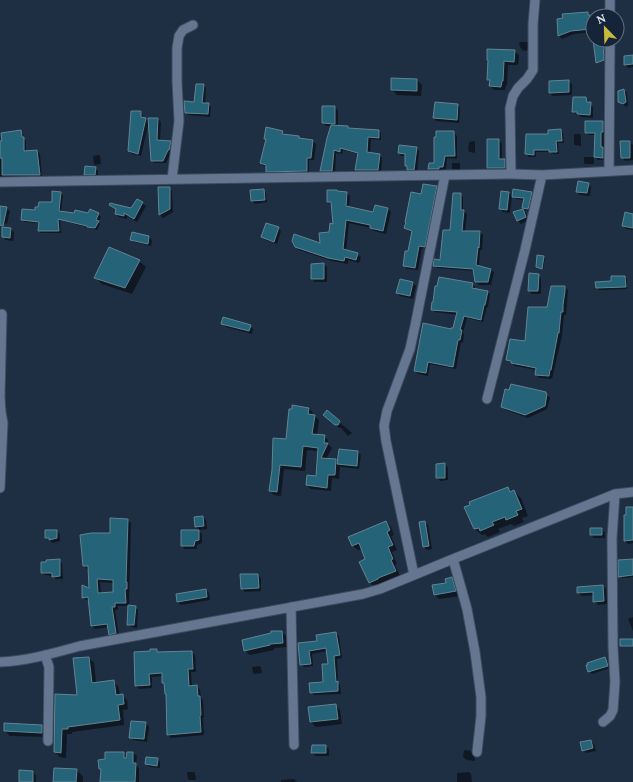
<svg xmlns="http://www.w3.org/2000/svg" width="633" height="782" font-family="Lora,serif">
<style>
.shadow{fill:#0007;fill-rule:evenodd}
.building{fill:#256379;stroke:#628492;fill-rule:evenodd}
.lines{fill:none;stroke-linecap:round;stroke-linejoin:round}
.street-casing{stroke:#3e4c5e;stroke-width:11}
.street{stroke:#657790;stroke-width:9}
</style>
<rect width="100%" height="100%" fill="#1e2e43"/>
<path class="shadow" d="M588,13l5,6v13l-19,2 -12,5 -3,-3 -1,-16 6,-1z
M519,42h8l3,3v5l-7,1 -3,-4z
M514,51l5,4 -1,10h-10l-1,20h-1l-1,5h-11l-4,-4v-4l-2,-2 1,-19 -1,-1z
M633,56v11l-5,1 -3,-4z
M417,80l5,5 -1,11 -24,-1 -5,-5z
M568,81l4,3v11l-19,1 -3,-3z
M203,85l3,3 -1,16h3l3,3 -1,10 -22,-2 -2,-3 9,-9z
M624,90l3,3 1,12 -1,2 -4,-2 -4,-3z
M574,98h11l4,3v2l4,4v11l-12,-1 -2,-2h-2l-4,-3z
M457,105l3,2 -1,16 -23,-2 -2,-3z
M335,107l3,3v16l9,1 3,2 29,2 2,2v7l-10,-1 -1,14 10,2 2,3 -1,14 -22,1 -3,-3 3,-16 -16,-4 -1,4 -6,-1 -1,20h-11l-3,-2 11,-45h-6l-3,-3z
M140,112l3,3v3l3,1 3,2 -8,35 -9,-2 -3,-3z
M149,119h9l3,3 -1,19 10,1 3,3 -2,7 -5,11h-12l-2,-3z
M603,122l3,3v10h-2v14l2,2v9h-8l-3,-3 1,-22h-7l-3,-2z
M561,130l2,3 1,10h-6l1,11h-6l-2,-2h-15v5h-7l-3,-3 23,-19z
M20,131l3,3 1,5 2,2v11l11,-1 3,3 2,24h-40l-2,-1v-35z
M282,132l4,3 12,2 3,3 12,1 3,3 -2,16h-5v14h-39l-3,-3v-5h-3l-3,-3z
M453,132l4,4v23l-10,-1 -1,12 -4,-1v3h-9l-3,-3 5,-5z
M574,134h6l1,2v10l-6,-1 -1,-1z
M499,140l3,4v16h2l4,3v8h-16l-4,-3z
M474,141l1,1v11l-5,-1 -2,-1 1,-9z
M630,142l3,3v15l-8,1 -3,-4z
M416,148l3,3 -2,21h-7l-2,-3v-2l-2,-2v-9h-5l-2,-3z
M99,155l1,1 1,8 -6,1 -1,-1 -1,-8z
M584,157h9l1,2v5h-8l-2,-1z
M452,163h7l1,1v6h-7l-1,-2z
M95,168l3,3v6h-10l-3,-3z
M588,184l3,3 -1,9 -10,-1 -3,-3z
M436,187l3,3 -11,59 -6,-1 -1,5 -3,17 -11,-1 -3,-3 5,-14 4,-20 -4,-1 -4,-3 17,-32z
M159,188h10l3,3 1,21 -10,6 -3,-3z
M263,190l3,3 1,9 -12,2 -3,-3z
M337,191l1,1 9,1 3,3 -1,11 25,7 14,-5 3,3 -5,22 -12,-3 -3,-3 -22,-5 -3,28 11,3 4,3 -2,6 -11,-3v4l-16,-3 -33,-11 -3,-4 26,-2 12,-19 -2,-19 -4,-4z
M60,193l3,2 -2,17 37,2 3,3 -3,5 2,2 -3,6 -37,-10 1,13h-20l-2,-2 1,-8 -16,-1 -2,-3 31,-16z
M509,193l3,3 -2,17 -7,-1 -3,-3z
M531,193l3,3 -3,15 -8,-1 3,3 3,7 -8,4 -3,-3 -3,-8 9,-4 -1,-1 1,-8 -8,-1 -3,-3z
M460,194l3,3v13l4,4 -2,18h15l3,3 -1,15h-2l-1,17 12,3 3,2 -3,13h-12l-3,-3 -1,-11 -38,-3 -3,-3 7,-4 10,-30z
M142,203l4,3 -9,16 -10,-6v3l-8,-2 -3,-3 15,-5z
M0,207l6,1 4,3 -3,13 -7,-2z
M633,215v15l-7,-1 -3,-3z
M278,228l3,3 -4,13 -11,-4 -4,-3z
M11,229l3,3 -1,9 -7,-1 -3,-3z
M149,237l3,3 -1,6 -17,-4 -3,-2z
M543,257l2,2 -2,10 -5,-1 -1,-1z
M139,261l7,6 -14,27 -30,-10 -7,-7z
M324,264l3,3v15h-12l-3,-3v-14z
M530,274l8,1 3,3v16h-9l-3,-3z
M624,277l3,2v10l-28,1 -2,-2z
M413,283l3,3 -3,13 -13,-3 -3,-3z
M472,284l3,3v3l12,2 3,2 -2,13h-1l-4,15 -16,-4 -4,15 1,1 -1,9 -2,-1 -5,27 -26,-5 -2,12 -10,-2 -3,-3 36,-41 3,-1 4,-14 -23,-3 -3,-3z
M565,287l3,3 -2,25h-2l-1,10 -1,11 -10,43 -13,-1 -3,-3v-5l-21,-4 -7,-6 18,-17 22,-35z
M222,323l28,3 3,3 -1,5 -26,-7z
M546,393l4,5 -3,11 -19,9 -22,-8 -4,-3z
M309,408l4,5 -1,3h2l5,4 -2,15 7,1 4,4v4l4,4 -6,11 10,1 2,3 20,-11 3,3 -2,14 -18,-2 -1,-2 -1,14 -7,-1 -1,13 -20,-2 -4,-4 9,-8 3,-26 -12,-1 -2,21 -21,-2 -3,27 -7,-1 -4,-4 17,-51z
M327,418l12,4 13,11 -4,3 -6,-7v-1h-3z
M445,464l3,4v12l-8,1 -3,-4z
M508,488l4,4 2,-1 7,7 7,18 -6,2 2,4 -10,4 -3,-2 -13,5 2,3 -12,5 -3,-3 -3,1 -7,-6 -4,-24z
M633,508v35l-5,1 -3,-3z
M203,517l3,3 1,9 -8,1 -3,-3z
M127,520l4,3 -2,83h-11v4h-3l4,26 -6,1 -3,-3 -1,-7 -14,2 -3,-3 -3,-26h-3l-3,-3 7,-7 -1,-21h-2l-3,-3 27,-32zM100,582l14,1v10l-13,1z
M386,522l5,5 3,8 -3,1 6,14 -5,2 5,12 -2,1 5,11 -18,7v1l-7,3 -5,-4 -3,-24 -5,-10 -4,1 -5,-4 -3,-9z
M424,522l4,3 4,24 -5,1 -3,-3z
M602,529l3,4v5h-11l-3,-3z
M57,531l3,3v7l-7,2 -7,-5z
M199,531l3,3v9l-5,2v4h-12l-3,-3z
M59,560l3,3 1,16h-7l-3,-3 -8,-1 -3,-3z
M633,560v17l-11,1 -3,-3z
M258,575l3,3v13l-16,1 -3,-3z
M452,579l5,5 3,12 -21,3 -5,-5z
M603,586l3,3 1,15 -9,1 -4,-4v-6l-12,1 -4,-3z
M206,590l3,3 1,7 -29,5 -3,-3z
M135,607l3,3 -1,18 -6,-1 -3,-3z
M633,617v14l-5,-12z
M281,632l5,4 1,11 -13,1v2l-24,5 -5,-4 -2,-11z
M336,633l3,3 3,22 -5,1 1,24 2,2 1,9 -27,1 -3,-3 13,-9 6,-18 -3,-14 -15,3 1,12 -9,1 -3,-3 -2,-20 19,-2z
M156,650l4,3 31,-1 4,3 1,17h-5l1,15 5,-1 3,4 1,8 2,2 1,18h-1l1,17 -33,3 -3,-3 -1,-40 -1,-1 -1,-9 -2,-2v-7l-11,1v11l-13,1 -3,-3 -1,-33 16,-1z
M89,658l5,5 2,21 17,-3 5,5 2,9h2l5,5 1,9 -5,1 1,15 -52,7v2h-5l-1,24 -6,-1 -5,-5 1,-57 22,1z
M605,660l3,3 2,5 -18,6 -3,-3z
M259,666l2,1 1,6 -7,1 -2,-1 -1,-6z
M335,705l5,5 2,14 -26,3 -5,-5z
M146,723l3,4 -2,15 -14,-2 -3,-3z
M42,726l5,5v6l-37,-1 -5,-5z
M591,741l3,3 2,7 -10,2 -3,-3z
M325,746l4,3v7h-13l-4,-3z
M464,750l7,1 3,3 1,7 -8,-1 -4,-3z
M123,753l5,4 5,-4 4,3 -1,9 3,3v14h-38l1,-11 -2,-2 6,-9z
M157,759l3,3v6l-10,-1 -4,-3z
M77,770l6,7v5h-29z
M33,772l3,3v7h-16z
M187,772h7l1,1 1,7h-7l-1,-1z
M469,772l2,2 1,8h-15v-9z
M294,779l3,3h-16v-2z"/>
<path class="building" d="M588,12v3h2l1,14 -20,2 -13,5 -1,-17 6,-1 -1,-4z
M593,40h11v11h-1l1,3v6l-8,3z
M487,49l28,1 -1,12 -10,-1 -1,20h-1l-1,6 -12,-1 1,-6h-3l1,-20h-1z
M633,55v9l-9,1v-9z
M391,78l26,1v12l-26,-1z
M569,80v12l-20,1v-12z
M196,84h8l-2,19h7l-1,11 -23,-1 -1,-12 10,1z
M624,89l2,13 -3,2 -5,-2v-11z
M573,97h13l1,5h4l-1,13 -13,-1v-2h-5z
M435,102l23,2 -1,16 -24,-2z
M322,106h13v18l-13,-1z
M131,111h10v6l5,1 -8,36 -10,-3z
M148,118h10l-1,22 14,1 -2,9h-1l-5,11h-12z
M585,121h18v11h-2v15h2v11l-9,-1 1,-24h-10z
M331,125l17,1v2l31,2v8l-11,-1 -1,15 13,2 -2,16h-23l3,-17 -18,-5v4l-6,-2 -2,21h-12l7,-33z
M266,127l17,4 -1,3 17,2v2l14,2 -2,18h-4v13l-41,1v-7l-6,-2 6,-24h-2z
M561,129l1,12h-6l1,11h-8v-2h-15v5l-9,-1 1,-20h22v-4z
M21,130l1,7h2v14l13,-1 3,25h-38v-17h-2v-17h2l-1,-8z
M436,131h18l1,25h-10l-2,11h-4v2h-11l1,-6h5v-26h2z
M487,139h12v20h6v9h-18z
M620,141h10v17h-9z
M399,145l18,2 -3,23h-7v-4h-2v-12l-7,-1z
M85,166l11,1 -1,8h-11z
M578,181l11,2 -2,10 -11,-1z
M423,184l14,2 -12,61 -6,-1 -4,22 -12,-2 2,-15h3l4,-20 -8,-3 2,-6h-1l6,-30 10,2z
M158,187h12v22l-11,6z
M264,189l1,11 -14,1 -1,-11z
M513,189l19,3 -4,17 -6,-1 2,-10 -12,-1z
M327,190h10v1l10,1 -1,14 27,6 2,-7 13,3 -5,23 -13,-3v-3l-24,-5 -3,29 15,4 -2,7 -11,-3 -1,4 -16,-3 -33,-11 -3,-6 2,-7 26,9 -1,-10 10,-1 1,-9 3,1 -2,-22h-4z
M52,191l9,1 -2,19 15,2 1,-3 13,3 2,-4 9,4 -3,7 3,1 -4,7 -8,-1v-1l-29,-7 1,12h-21l1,-9 -18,-2 1,-11 13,1v-3h3l1,-5h13z
M501,191l8,1 -2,18 -8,-1z
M453,193h8v17h3l-2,21h18l-1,17 -1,-1 -2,18 15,4 -3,13h-13l-2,-13 -40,-3 1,-7 6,1 3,-30h7z
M137,199l6,3 -9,17 -10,-6v3l-9,-2 1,-5 -7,-4 1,-2 21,5z
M0,206l7,1 -4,19 -3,-1z
M523,209l3,8 -9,4 -4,-9z
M625,212l8,2v14l-11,-2z
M266,223l13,4 -5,15 -13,-5z
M2,227l9,1 -1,10 -8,-1z
M132,232l17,4 -1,8 -18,-4z
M109,247l31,13 -15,28 -31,-10z
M537,255l7,1 -2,13 -6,-2z
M324,263v16h-13v-15z
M529,273l10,1 -1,17h-10z
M611,276h14l1,11 -30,1 -1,-6 16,-1z
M439,277l34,6 -1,5 16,3 -3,14h-1l-3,15 -17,-4 -4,14h2l-2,10h-2l-5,27 -25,-5 -2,11 -12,-2 9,-48 28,6v-1h2l4,-16 -26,-2 1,-8h1l2,-16h2z
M400,279l13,3 -3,14 -14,-3z
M551,286h14v5l-2,14v7h-2l-1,10 -1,11h-1l-7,37h-1l-1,6 -14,-1 1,-7 -25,-5v-2l-5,-1 4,-21 15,2 3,-34h19z
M223,317l28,8 -2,6 -28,-7z
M511,384l35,8v2h1l-2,12 -20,9 -24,-8 4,-18 4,1z
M292,405l17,3 -1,6 7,1 -3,19 13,1 -1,8h4l-7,15 15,1 -1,16h-7l-1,13 -21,-3 1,-10 9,1 2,-28 -15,-2 -2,21 -21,-2 -3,27 -8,-1 3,-21 1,-32 13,1 3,-30h3z
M327,410l13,11 -2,4h-3l-12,-10z
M339,449l19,2 -1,15 -20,-2z
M445,463v15h-9v-14z
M508,487l2,5 4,-2 8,19 -6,2 2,4 -12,5 -1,-3 -13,5 2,3 -14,6 -1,-3 -5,1 -10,-22 6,-2 -1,-3z
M626,507h7v33l-9,1v-26h2z
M203,516l1,10 -9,1 -1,-10z
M110,518l18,1 -2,63h1v7h-2l1,14h-11v4h-3l4,26 -7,2 -2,-11 -16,2 -3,-29 -6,1v-13l7,3 -1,-22h-5l-3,-31 11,-2h19zM97,579l16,1v12l-15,1z
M386,521l4,9 -3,2 6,13 -5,2 5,12 -2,1 5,11 -18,7v1l-9,4 -10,-21 6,-3 -6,-16 -7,3 -4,-9z
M425,521l4,25 -6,1 -4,-25z
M590,528h12v7h-12z
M45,530h12v8l-8,2v-2h-4z
M181,530h18v10l-4,1 -1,5h-13z
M60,559v17l-8,1v-4h-11v-11h5v-2z
M633,559v16l-15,2v-17z
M240,574h18l1,14 -18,1z
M452,577l4,14 -22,4 -2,-10 14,-2 -1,-4z
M603,585l1,16 -11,1v-10l-16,1v-6z
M206,589l1,8 -30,5 -1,-8z
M128,605l8,1 -2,19h-7z
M271,631h11l1,12 -13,1v1l-26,6 -2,-11 29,-7z
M336,632l4,23 -6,1 2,26 2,-1v10l-28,2 -1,-10 14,-1 -1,-18h6l-2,-16 -17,3 2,13 -11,1 -2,-22 19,-2 -1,-6z
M620,639h13v7h-13z
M150,649h7v3l35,-1 1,18h-5l1,17 8,-1 1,11h2l1,19 -1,1 1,16 -34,3 -1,-41h-1l-1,-11h-2v-10l-13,1 1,11 -15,1 -1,-34 16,-1z
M89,657l3,26 22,-3 2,15 7,-1 1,10 -6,1 2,15 -52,7v2h-6l-1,24 -7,-1 1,-58 22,1 -4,-37z
M605,657l3,9 -20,6 -2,-7h2l-1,-2z
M336,704l2,15 -28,3 -2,-15z
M131,721l15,1 -2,17 -15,-1z
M4,723l38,2v8l-38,-2z
M591,740l2,8 -11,3 -2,-9z
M312,745h14v8h-15z
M105,752h19v6h2l1,-6h6v11h3l-1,19h-35l1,-13h-2l-1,-9 7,-1z
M146,757l12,1 -1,8 -12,-2z
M54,768l23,1 -1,13h-23z
M19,770l14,1v11h-14z"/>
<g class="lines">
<g class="street-casing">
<path id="street" d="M610,16v-16
M609,171l1,-131
M511,174l-1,-66 3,-12 5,-8 9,-9 6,-9v-46l2,-24
M172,179l7,-58 -2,-39v-34l2,-12 4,-6 10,-5
M0,182l511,-8 31,1 91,-5
M487,399l38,-149 17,-75
M0,488l3,-65 -2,-11 -1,-15 2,-83
M453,559l14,50 8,43 6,45v19l-4,36
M414,575l-28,-134 -2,-15 3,-15 23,-62 5,-23 30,-151
M291,607l3,138
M45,655l4,12 -1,74
M0,662c27,-1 54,-9 80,-16l283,-52 17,-5 73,-30 162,-65 18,-2
M603,722l7,-6 3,-6 2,-28 -2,-35 -1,-109 3,-44"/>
</g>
<use href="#street" class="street"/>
</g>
<g transform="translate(605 28) rotate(337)"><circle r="19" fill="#152438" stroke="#657283"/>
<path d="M0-3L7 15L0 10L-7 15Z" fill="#c7bb3b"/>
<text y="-6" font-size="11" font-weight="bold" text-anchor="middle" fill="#dce6f4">N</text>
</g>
</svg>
